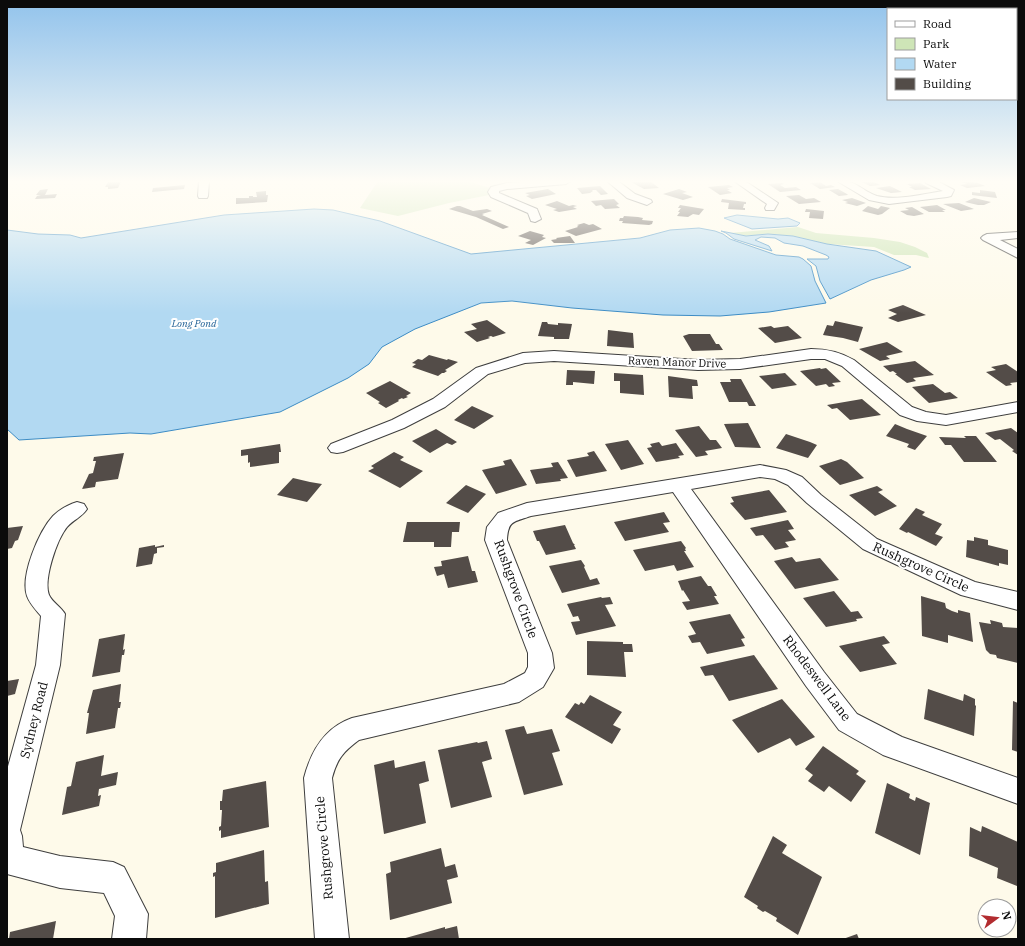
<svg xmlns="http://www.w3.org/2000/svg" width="1025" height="946" font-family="'IBM Plex Serif',serif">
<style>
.green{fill:#cee5b7}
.water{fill:#b2d9f2;stroke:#3d8cc5}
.building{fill:#534c48}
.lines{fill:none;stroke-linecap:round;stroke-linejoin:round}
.minor-casing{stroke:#3e3e3e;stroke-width:2}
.minor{fill:#fff;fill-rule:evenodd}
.labels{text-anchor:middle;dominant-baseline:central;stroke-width:4;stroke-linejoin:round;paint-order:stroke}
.far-water-label{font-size:10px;font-style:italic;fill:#1d5e94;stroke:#fff}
.street-label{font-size:11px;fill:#0b0b0b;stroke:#fff}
.near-street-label{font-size:13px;fill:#0b0b0b;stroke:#fff}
</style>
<rect width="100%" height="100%" fill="#fefaea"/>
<path class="green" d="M378,181h89l23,7 -1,7 -40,8 -51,13 -38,-8z
M798,227l18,6 58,5 26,4 15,5 12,6 2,5 -13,-3h-22l-20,-8 -47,-3 -34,-8 -25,-2 -22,2 -12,-1 -4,-2z"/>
<path class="water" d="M314,209l19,1 47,11 91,33 169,-16 30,-8 29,-2 16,3 8,3 7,5 46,16 23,2 4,2 8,7 4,15 11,22 -57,9 -49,4 -57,-1 -91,-7 -60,-7 -31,2 -66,26 -33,18 -13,17 -21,14 -68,34 -129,22 -21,-1 -111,7 -12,-11v-199l31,4 32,1 11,3 143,-23z
M737,215l41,4 10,-1 12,5 -3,3 -45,3 -28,-11z
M721,231l25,5 22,-2 25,2 34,8 49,7 35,16 -7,3 -33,10 -41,19 -10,-18 -4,-15 -9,-7h21l1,-2 -3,-2 -23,-9 -19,-3 -9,-5 -14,-1 -6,3 14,6 3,5 -38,-12 -8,-6z"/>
<path class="building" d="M109,181h12l-3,7 -10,1v-2h-3z
M650,181l9,7 -15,1 -13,-7z
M860,181h12l8,4 -10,1z
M970,181l8,2 7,3 -18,2 -7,-3 7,-1 -6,-2z
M820,182l6,4 5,-1 4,2 -15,2 -10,-6z
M782,183l2,1 -4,1 5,3 11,-1 5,3 -21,2 -12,-8z
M920,183l11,6 -16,1 -6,-3h3l-5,-3z
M185,185l-1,4 -32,3 1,-4z
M729,185l4,2 -6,1 3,2h-3l5,3 -12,2 -12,-8z
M600,186l8,8 -7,1 -5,-5h-4l1,1 -3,2 -8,1 -5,-6z
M890,186l12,6 -11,1 -15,-5z
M48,189l-3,6 12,-1 -2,4 -20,1 2,-3 4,-1h-5l4,-5z
M548,189l8,5 -24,5 -6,-3 4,-1 -5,-2z
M679,189l8,3 -5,1 11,4 -10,3 -20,-6z
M838,189l9,5 1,1 -9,1 -10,-6z
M980,190l15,2 2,6 -25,-3v-3l8,1z
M266,191v4h2l-1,7 -31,2v-6h13v-2h4v1h4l-1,-5z
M799,195l7,4 8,-1 7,4 -22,2 -13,-8z
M852,198l14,5 -9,3 -12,-3 3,-1 -6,-2z
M974,198l17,4 -7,3h-6l-13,-3z
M614,199l5,5 -3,1 4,3 -15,1 -4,-4 -5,1 -5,-5z
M722,199l24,3v2h-2l-1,4h2v2l-17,-1 1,-6 -8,-1z
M557,201l12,5 4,-1 4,1 -4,1 4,2 -18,3 -6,-2 4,-1 -12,-4z
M959,203l15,6 -13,2 -18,-7z
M680,205l24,4 -5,6 -6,-1 -5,3 -11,-1 3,-4h-2l3,-4h-3z
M937,205l9,5h-4l3,2h-16l-9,-5z
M457,206h3l13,5 14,-2 5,2 -10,3h2l-2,1 27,12 -6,2 -27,-12 -27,-8z
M868,206l10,3 3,-3 9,2 -8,6 -4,1 -16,-4z
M912,207l12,7 -10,2 -7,-1 -7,-4 9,-1 -4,-2z
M806,209l18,2 -1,8 -14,-1 1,-6h-5z
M624,216l14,1 5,1 -1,2 11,1 -1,3 -3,1 -27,-2 1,-2h-4l1,-3h3z
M584,223l5,2 4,-1 9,5 -26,7 -11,-5 13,-4 -1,-1h2l-2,-1z
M530,231l14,4 -2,2 4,1 -13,7 -8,-2 6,-3 -13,-4z
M570,236l5,7h-21l-3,-3 6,-1 -1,-1z
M903,305l23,10 -28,7 -10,-4 9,-4 -9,-4z
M487,320l19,13 -13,4 -2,-1 -3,1 2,1 -3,1 -10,3 -13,-10 13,-3 -6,-5z
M835,321l28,6 -5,15 -15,-4 -20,-3 4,-10 6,1z
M542,322h5l1,2 10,1v-2l14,1 -3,15h-15v-2l-16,-1z
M771,326l3,2 14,-2 14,12 -27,5 -17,-15z
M608,330l25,3 1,15 -27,-2z
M689,334h21l6,10h3l4,6 -31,1 -9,-15z
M887,342l16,10 -17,4 4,3 -10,2 -21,-12z
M429,355l18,5 1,-1 10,3 -13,8 2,1 -3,2h-2l-4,3 -26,-9 4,-3 -4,-1 6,-4 4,1z
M915,361l19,14 -21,3 3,3 -9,2 -12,-9h2l-4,-3 -3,1 -7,-6z
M1006,364l12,8v10l-8,1 2,2 -6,1 -20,-14 10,-2 -5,-3z
M820,368l1,1 5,-1 15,14 -9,1 3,3 -6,1 -3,-3 -10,2 -16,-15z
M567,370l28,1 -1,13 -21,-2v3h-7z
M614,373l29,2 1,20 -24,-2v-12h-6z
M785,373l12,12 -25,4 -13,-13z
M668,376l29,4 1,6h-6l1,13 -24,-2z
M730,379h11l15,27h-7l-2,-4h-18l-9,-20h11z
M390,381l21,12 -5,3 2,1 -5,2 -1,-1 -4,2 1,1 -13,7 -8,-5 2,-1 -14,-9z
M933,384l12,9 5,-1 8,6 -29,5 -17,-16z
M862,399l19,16 -31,5 -13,-12 -5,1 -5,-4z
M472,406l22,10 -20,13 -20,-9z
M748,423l13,25 -26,-1 -11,-23z
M895,424l12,5 20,7 -12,14 -8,-3 2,-3 -23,-8z
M699,426l11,14h6l6,8 -17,3 3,4 -12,2 -21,-27z
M1011,428l7,5v22l-6,-4 2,-1 -14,-11 -5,1 -10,-7z
M436,429l21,13 -5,3 -5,-2 -17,10 -18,-12z
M786,434l24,8 7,3 -9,13 -32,-10z
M964,436h12l21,26h-33l-13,-17h-6l-6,-8 27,1z
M628,440l16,24 -23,6 -16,-26z
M659,442l3,4 14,-3 8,12 -6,1 2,2 -24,4 -9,-14 5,-1 -2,-3z
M280,444l1,8h-2v11l-29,4v-5l-2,1v-8l-7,1v-6z
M594,451l13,20 -31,6 -9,-17 22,-4 -2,-3z
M394,452l10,5 -4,3 23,11 -23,17 -32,-17 6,-3 -3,-2z
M124,453l-6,26 -22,3 -1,5 -13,2 7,-15 4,-1 3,-12h-3l1,-4z
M511,459l16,26 -31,9 -14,-24 23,-5 -2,-4z
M841,459l6,3 17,16 -24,7 -21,-19z
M558,462l10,16 -8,1 1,2 -25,3 -6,-14 23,-3 -2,-4z
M293,478l17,4 12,2 -15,18 -30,-7z
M466,485l20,9 -18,19 -22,-10z
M877,486l6,4 -5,2 19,14 -22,10 -26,-21z
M769,490l18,22 -42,8 -15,-17 4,-1 -3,-5z
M916,508l9,4 -3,3 20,9 -7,10 8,3 -7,9 -28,-14 -1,1 -8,-4z
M664,512l6,10 -7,1 6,9 -44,9 -11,-19z
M788,520l6,9 -6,1 8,10 -11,2 4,5 -14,3 -12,-15 -7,1 -6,-8z
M407,522h53l-1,10h-7l-1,15h-17v-5h-31z
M565,525l8,18 2,2h-1l2,4 -30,6 -7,-14h-2l-4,-10z
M23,526l-5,14 -3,1 -3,7 -5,1v-21z
M974,537l14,3v5l20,5v15l-9,-2v3l-33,-9 1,-17 7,1z
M681,541l5,7 -1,1 1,2h-2l10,16 -17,4 -3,-6 -29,6 -12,-21z
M155,545v2l9,-2v2l-7,1v5l-3,1 -2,10 -16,3 3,-19z
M468,556l4,15h3l3,11 -30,6 -4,-14 -7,2 -3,-9 8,-1 -1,-5z
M792,557l4,5 24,-4 19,22 -44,9 -21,-28z
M581,560l4,6 -1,1 6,13 7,-2 3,6 -38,9 -13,-27z
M701,576l7,10h3l6,10h-3l5,8 -32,6 -5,-8 8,-1 -7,-11 -1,1 -4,-10z
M834,591l17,21 7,-1 5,7 -7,1 1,2 -31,6 -23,-29z
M921,596l24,7 1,5 6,3 6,2v-3l12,3 3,29 -25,-7v8l-26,-7z
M601,597l1,1 8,-1 3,7 -8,1 11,21 -40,9 -5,-13 9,-1 -2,-5 -5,1 -6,-13z
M730,614l15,24 -4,1 4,7 -38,8 -7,-12 -8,1 -4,-7 8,-2 -7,-12z
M990,620l12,3 1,4 15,1v35l-21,-5 -1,-3 -6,-1 -4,-4 -7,-28 12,2z
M125,634l-2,16 2,-1 -1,6h-2l-2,17 -28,5 7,-38z
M884,636l6,7 -8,2 15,19 -37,8 -21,-26z
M587,641l36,1v2h9l1,8h-9l2,25 -39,-2z
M754,655l24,34 -49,12 -16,-26 -8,1 -5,-9z
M19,679l-4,15 -8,2v-15z
M121,684l-2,18h2l-1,6h-2l-3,20 -29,6 3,-21h-2l6,-23z
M928,689l35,12 1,-7 11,5v6l1,1 -2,30 -50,-17z
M590,695l32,17 -9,13 8,4 -9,15 -47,-27 10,-14 4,2 2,-3 3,2z
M782,699l33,38 -19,9 -6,-8 -32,15 -26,-33z
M1013,701l5,2v49l-6,-2z
M524,726l3,8 25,-5 8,22 -8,2 11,32 -39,10 -19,-65z
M487,741l5,18 -10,3 10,35 -41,11 -13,-58 39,-8 1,1z
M823,746l36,25 -3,3 10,7 -15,21 -22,-16 -5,6 -16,-11 5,-6 -8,-6z
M104,755l-3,21 17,-4 -2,13 -17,4 -1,7 3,-1 -2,11 -37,9 5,-28 4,-1 5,-24z
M394,760l1,8 30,-7 4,20 -10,3 7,39 -42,11 -10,-69z
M266,781l3,46 -48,11v-8l-2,1v-4l2,-1 1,-16h-2v-9h2l1,-11z
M887,783l23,11 -1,4 6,3 1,-4 14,6 -10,52 -45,-22z
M982,826l36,16 -1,44 -20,-8 1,-10 -29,-12 1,-29 11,5z
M773,836l14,9 -5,8 40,24 -24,58 -22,-14 1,-3 -12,-7 -2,1 -6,-4 1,-2 -14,-9z
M441,848l4,19 10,-3 3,13 -11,3 5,23 -62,17 -4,-46 5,-2 -1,-10z
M264,850l1,32 3,-1 1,23 -54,14v-42l-2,1v-4l3,-1v-9z
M56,921l-3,18h-44l1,-7z
M457,926l2,13h-57l43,-12v2z
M857,934l2,5h-16z"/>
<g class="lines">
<g class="minor-casing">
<path id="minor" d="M199,181h10l-1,15 -1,2h-8l-1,-2z
M534,181h37l-5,3 -59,5 -8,2v2l38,16 4,10 -6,3 -4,-1 -3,-8 -37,-16 -3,-5 3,-5 16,-4z
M607,181h11l17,13 16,6 1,2 -5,3 -20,-7z
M734,181h11l33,22 -4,7h-8l-1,-2 2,-4z
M837,181c18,-2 25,10 40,15 19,5 47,-2 66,-5l-17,-8 -1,-2h12l17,9 -3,6 -4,1 -58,7 -20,-4z
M1018,232v6l-18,2 18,9v9l-35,-18 -2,-2 2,-2 4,-2z
M811,349c16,0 29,3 43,11l58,47 14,5 20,3 72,-13v10l-72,13 -29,-4 -17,-6 -58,-49 -17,-7h-14l-71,10 -42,1 -144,-9 -29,2 -37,11 -43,33 -41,21 -61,24 -6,1 -6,-1 -3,-4 3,-4 61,-24 41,-21 43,-31 47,-15 31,-2 144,9 42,-1z
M760,465l26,5 16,7 19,18 56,44 98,43 43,10v18l-57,-15 -98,-46 -56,-46 -19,-18 -13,-6 -15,-2 -69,12 133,183 33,42 45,23 116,41v26l-135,-49 -44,-25 -33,-44 -133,-194 -142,24c-17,6 -23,4 -24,24l45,113 2,15 -11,19 -24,15 -160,38c-16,12 -22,19 -27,38l17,161h-34l-11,-161c7,-27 20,-50 48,-60l152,-34 21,-11 3,-6v-14l-43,-113 2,-13 11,-14 29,-10z
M77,502l7,2 3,5c-5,8 -14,11 -20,18 -10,12 -24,53 -18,68 3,7 12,12 16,19l-5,51 -40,165 2,6 1,11 37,9 53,6 11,5 24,47 -2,25h-34l3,-23 -11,-23 -44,-5 -53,-14v-104l29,-105 5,-49c-5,-6 -11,-12 -14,-20 -7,-20 12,-65 26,-80 7,-7 15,-11 24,-14z"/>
</g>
<use href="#minor" class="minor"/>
</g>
<linearGradient id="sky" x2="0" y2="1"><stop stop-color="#92c3ec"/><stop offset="0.58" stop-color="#fffdf6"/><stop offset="1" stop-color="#fffdf6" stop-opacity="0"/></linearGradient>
<rect width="1025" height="313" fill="url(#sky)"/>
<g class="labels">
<g class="far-water-label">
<text x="194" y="323">Long Pond</text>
</g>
<g class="street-label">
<text transform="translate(677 362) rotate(2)">Raven Manor Drive</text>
</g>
<g class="near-street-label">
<text transform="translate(921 567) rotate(24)">Rushgrove Circle</text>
<text transform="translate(516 589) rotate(70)">Rushgrove Circle</text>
<text transform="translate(817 678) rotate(53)">Rhodeswell Lane</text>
<text transform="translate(34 720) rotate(-76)">Sydney Road</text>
<text transform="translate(324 848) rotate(-95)">Rushgrove Circle</text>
</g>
</g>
<rect width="1025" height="946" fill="none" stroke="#0b0b0b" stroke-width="16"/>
<rect x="887" y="8" width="130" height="92" fill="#ffffff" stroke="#9d9d9d"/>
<rect x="895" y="21" width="20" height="6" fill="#ffffff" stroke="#9d9d9d"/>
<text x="923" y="28" font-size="12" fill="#0b0b0b">Road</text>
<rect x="895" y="38" width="20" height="12" fill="#cee5b7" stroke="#9d9d9d"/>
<text x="923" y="48" font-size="12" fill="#0b0b0b">Park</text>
<rect x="895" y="58" width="20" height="12" fill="#b2d9f2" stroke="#9d9d9d"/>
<text x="923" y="68" font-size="12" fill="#0b0b0b">Water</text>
<rect x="895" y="78" width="20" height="12" fill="#534c48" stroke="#9d9d9d"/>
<text x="923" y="88" font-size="12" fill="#0b0b0b">Building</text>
<g transform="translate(997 918) rotate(75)"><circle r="19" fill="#ffffff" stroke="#9d9d9d"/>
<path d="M0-3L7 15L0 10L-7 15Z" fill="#b22c30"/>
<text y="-6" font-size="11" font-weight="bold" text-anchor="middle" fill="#0b0b0b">N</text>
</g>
</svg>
